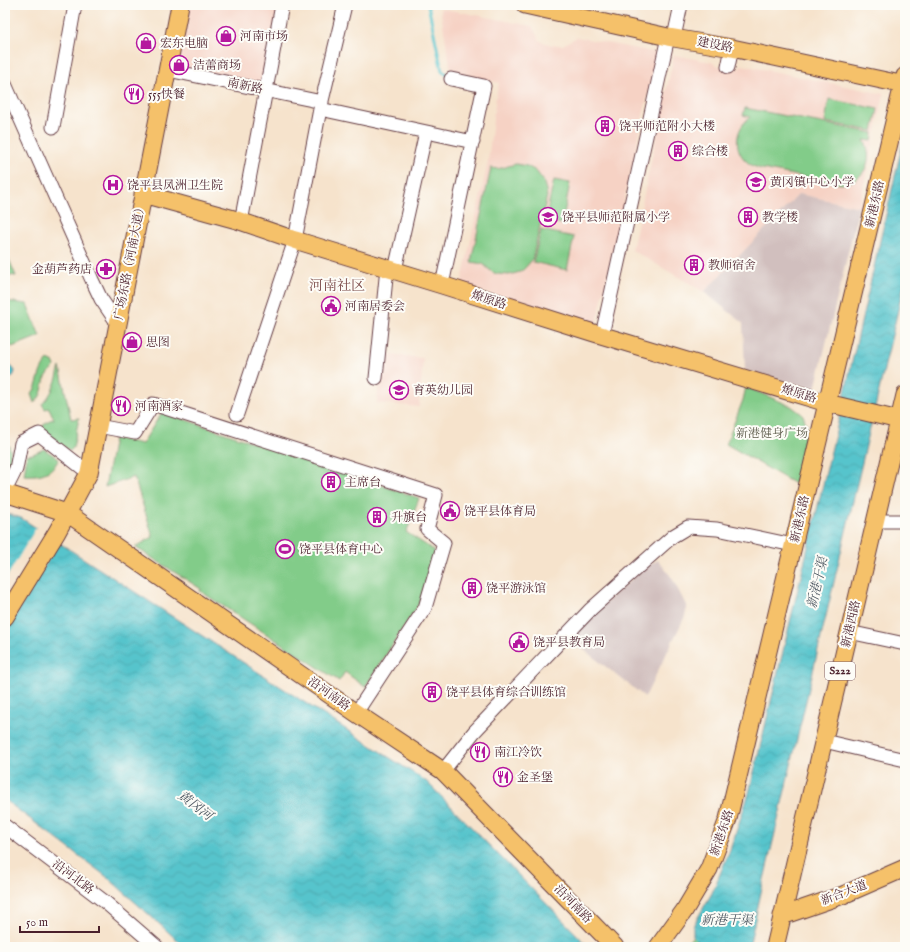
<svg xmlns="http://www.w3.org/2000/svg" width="910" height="952" font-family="'IM FELL English','Noto Serif SC',serif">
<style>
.built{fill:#f6d2c4}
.industrial{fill:#d1bfbe}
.green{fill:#82cc89;stroke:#66765a}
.water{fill:url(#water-waves);stroke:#50727c}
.pier{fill:#f6e3cc}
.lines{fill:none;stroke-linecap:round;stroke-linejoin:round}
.stream{stroke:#57c4cc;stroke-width:3}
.minor-casing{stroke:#643c43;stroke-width:15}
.major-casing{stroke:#643c43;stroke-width:19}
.minor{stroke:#fff;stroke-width:13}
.major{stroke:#f5c16b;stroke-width:17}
.labels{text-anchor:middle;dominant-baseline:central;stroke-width:4;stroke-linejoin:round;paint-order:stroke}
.shield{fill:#fdfcf7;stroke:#806168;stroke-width:1}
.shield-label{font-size:11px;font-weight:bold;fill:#4a1f2b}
.poi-label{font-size:12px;fill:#4a1f2b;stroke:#fdfcf7;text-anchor:start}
.street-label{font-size:12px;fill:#4a1f2b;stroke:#fdfcf7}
.park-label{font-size:12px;fill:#5e5c4c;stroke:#fdfcf7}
.water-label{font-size:13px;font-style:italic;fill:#4f5963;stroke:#fdfcf7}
.quarter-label{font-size:14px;fill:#7b4a48;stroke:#fdfcf7}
</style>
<defs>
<pattern id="water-waves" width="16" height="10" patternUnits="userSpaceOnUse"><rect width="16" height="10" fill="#57c4cc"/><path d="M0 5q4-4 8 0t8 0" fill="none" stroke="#4da8af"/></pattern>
</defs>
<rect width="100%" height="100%" fill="#fdfcf7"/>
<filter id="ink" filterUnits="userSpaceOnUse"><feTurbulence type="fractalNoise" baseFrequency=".025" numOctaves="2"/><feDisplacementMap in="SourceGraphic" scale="8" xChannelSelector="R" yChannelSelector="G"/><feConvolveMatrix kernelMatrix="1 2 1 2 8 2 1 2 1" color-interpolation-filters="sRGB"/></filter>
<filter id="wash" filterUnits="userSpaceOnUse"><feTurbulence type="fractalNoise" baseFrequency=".012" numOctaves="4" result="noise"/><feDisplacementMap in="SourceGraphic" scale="16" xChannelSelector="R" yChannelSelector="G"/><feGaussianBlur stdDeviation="0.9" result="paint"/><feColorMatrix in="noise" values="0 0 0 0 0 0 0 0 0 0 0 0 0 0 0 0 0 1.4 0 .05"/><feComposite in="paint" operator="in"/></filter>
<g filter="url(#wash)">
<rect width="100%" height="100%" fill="#f6e3cc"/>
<path class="built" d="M187,5h92l-17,81 -89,-19z
M440,8l92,18 8,15 12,4h11l14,-8 80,16 -61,273 -135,-41 27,-123 8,-66 3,-13 -48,-12z
M674,55l37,7 7,4 20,3 4,-4 142,29 -25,113 -60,-13 -95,98 -72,-42z
M382,354l41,4 -4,49 -42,-4z"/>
<path class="industrial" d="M799,194l60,13 -44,182 -70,-19 -2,-47 -39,-31z
M658,560l14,18 15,29 -2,9 -40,81 -75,-58 22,-24 52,-47z"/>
<path class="green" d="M829,99l49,10 -5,22 -48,-9z
M745,108l128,25 -1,8 -8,-1c11,20 0,42 -23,44l-79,-15c-27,-6 -33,-35 -12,-52l-7,-2z
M516,164l11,2 9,5 7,9 3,10 1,6 -15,64 -8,9 -4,3 -11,3 -12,-1 -5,-2 -9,-8 -12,-2 20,-94c12,2 14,-2 25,-4z
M554,180l16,3 -8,41 -17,-4z
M541,230l33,7 -7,33 -34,-8z
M5,250l11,26 -11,-1z
M5,301l22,3 13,32 -28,11 -5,-5h-2z
M48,360l6,3 1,3c-4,4 -7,8 -10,13 -4,11 -1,15 -11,24l-3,-9c9,-8 5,-22 17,-34z
M60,367l11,52 8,-1 -6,30 -3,3 -30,-21c4,-6 7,-10 14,-11l-5,-11 -4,1 -3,-5c11,-10 14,-23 18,-37z
M746,387l45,19 12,9 4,12 -12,57 -69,-40 17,-44z
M162,412l257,86 -9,26 -4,8 29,19 -16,53 -54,83 -20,-15 -6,9 -139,-90 1,-2 -66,-42 18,-10 -19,-60 -29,10 9,-49 28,6z
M5,441c9,8 5,19 4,29l-4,3z
M44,449l15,10c-8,15 -19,17 -35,16l3,-20 6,-1z
M693,936l11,11h-20z"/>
<path class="water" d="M905,133v147l-143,608 -13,59h-45l-11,-11v-10l19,-33 18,-43 19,-57 91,-379z
M5,365l7,2 3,4c-1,6 -5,8 -10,10z
M5,513l16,5 406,264 162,165h-404l-78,-70 -102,-77z"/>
<path class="pier" d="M37,526l22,15 -54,91v-52z"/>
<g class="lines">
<path class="stream" d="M428,5l14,66 5,3"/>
</g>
</g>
<g filter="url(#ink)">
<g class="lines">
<g class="minor-casing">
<path id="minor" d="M674,37l7,-32
M728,67l4,-19
M168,70l154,32
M5,84l87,196 9,19 17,25
M320,109l153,33
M53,127l22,-122
M241,222l41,-217
M395,270l31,-138
M442,285l42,-199 -33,-7
M602,335l66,-298
M376,378l11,-110
M237,414l58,-174 25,-131 25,-104
M98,426l37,7 18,-29 283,91 -9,34 17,14 -19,65 -69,105
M5,491l11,-22 5,-26 18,-9 50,39
M875,521h30
M849,632l56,12
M824,741l81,19
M443,771l31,-39 117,-123 82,-73 15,-9 29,2 76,16
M5,826l100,76 52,45"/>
</g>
<g class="major-casing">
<path id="major" d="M525,5l143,32 64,11 173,37
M143,194l94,26 58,20 147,45 152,48 233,70 72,17
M5,493l62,20 289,200 87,58 172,176
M5,617l52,-85 32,-59 91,-468
M782,916l61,-21 62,-27
M658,947l26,-36 25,-42 19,-50 177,-743
M775,947l130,-552"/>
</g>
<use href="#minor" class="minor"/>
<use href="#major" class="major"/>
</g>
</g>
<defs>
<g id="shop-ring" transform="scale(1)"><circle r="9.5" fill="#fdfcf7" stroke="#b5179e" stroke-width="1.5"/><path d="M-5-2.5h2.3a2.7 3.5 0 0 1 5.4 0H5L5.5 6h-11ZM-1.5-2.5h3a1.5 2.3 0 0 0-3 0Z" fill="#b5179e"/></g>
<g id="restaurant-ring" transform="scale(1)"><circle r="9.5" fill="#fdfcf7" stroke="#b5179e" stroke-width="1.5"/><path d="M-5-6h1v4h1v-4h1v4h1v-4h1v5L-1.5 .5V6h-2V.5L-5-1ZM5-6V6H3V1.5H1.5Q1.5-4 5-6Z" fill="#b5179e"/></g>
<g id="building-ring" transform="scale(1)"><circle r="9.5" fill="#fdfcf7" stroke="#b5179e" stroke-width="1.5"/><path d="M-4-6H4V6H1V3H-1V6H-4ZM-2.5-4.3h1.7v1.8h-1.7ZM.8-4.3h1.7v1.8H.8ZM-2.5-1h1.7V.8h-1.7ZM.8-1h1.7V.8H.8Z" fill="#b5179e"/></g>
<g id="school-ring" transform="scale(1)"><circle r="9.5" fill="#fdfcf7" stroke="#b5179e" stroke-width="1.5"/><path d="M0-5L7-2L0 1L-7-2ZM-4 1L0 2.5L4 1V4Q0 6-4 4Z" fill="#b5179e"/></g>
<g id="hospital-ring" transform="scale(1)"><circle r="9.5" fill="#fdfcf7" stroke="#b5179e" stroke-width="1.5"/><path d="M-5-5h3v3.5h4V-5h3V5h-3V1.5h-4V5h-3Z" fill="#b5179e"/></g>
<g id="pharmacy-ring" transform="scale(1)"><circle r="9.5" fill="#fdfcf7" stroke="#b5179e" stroke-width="1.5"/><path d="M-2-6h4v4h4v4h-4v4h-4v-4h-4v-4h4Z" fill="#b5179e"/></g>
<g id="civic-ring" transform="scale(1)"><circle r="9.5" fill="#fdfcf7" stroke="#b5179e" stroke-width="1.5"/><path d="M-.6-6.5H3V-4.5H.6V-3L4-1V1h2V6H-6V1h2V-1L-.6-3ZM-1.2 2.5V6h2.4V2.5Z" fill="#b5179e"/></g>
<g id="stadium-ring" transform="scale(1)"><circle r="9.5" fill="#fdfcf7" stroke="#b5179e" stroke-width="1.5"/><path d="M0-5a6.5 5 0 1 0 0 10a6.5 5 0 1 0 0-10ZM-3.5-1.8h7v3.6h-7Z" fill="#b5179e"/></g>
</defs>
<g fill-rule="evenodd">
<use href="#shop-ring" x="226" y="36"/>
<use href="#shop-ring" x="146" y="43"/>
<use href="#shop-ring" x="179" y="65"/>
<use href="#restaurant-ring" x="134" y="94"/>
<use href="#building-ring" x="605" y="126"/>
<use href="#building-ring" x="678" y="151"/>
<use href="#school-ring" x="756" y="182"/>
<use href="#hospital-ring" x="113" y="185"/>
<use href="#school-ring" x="548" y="217"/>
<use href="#building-ring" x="748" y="217"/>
<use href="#building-ring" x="694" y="265"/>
<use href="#pharmacy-ring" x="106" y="269"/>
<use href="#civic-ring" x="331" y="306"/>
<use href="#shop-ring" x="132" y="342"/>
<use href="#school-ring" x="399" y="390"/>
<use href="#restaurant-ring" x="121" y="406"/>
<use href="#building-ring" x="331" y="482"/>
<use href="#civic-ring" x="450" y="511"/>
<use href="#building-ring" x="377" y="517"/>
<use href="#stadium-ring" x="285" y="549"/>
<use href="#building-ring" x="472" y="588"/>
<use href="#civic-ring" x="519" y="642"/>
<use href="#building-ring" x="432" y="692"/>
<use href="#restaurant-ring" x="480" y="752"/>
<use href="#restaurant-ring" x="503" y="777"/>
</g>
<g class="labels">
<rect class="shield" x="825" y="662" width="30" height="18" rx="3"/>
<g class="shield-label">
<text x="840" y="671">S222</text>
</g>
<g class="poi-label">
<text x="240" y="36">河南市场</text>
<text x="160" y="43">宏东电脑</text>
<text x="193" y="65">洁蕾商场</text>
<text x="148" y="94">555快餐</text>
<text x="619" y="126">饶平师范附小大楼</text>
<text x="692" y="151">综合楼</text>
<text x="770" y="182">黄冈镇中心小学</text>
<text x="127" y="185">饶平县凤洲卫生院</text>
<text x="562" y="217">饶平县师范附属小学</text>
<text x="762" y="217">教学楼</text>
<text x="708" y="265">教师宿舍</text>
<text x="92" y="269" text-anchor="end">金葫芦药店</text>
<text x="345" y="306">河南居委会</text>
<text x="146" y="342">思图</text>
<text x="413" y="390">育英幼儿园</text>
<text x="135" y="406">河南酒家</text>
<text x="345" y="482">主席台</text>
<text x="464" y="511">饶平县体育局</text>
<text x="391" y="517">升旗台</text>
<text x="299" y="549">饶平县体育中心</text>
<text x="486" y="588">饶平游泳馆</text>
<text x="533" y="642">饶平县教育局</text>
<text x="446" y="692">饶平县体育综合训练馆</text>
<text x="494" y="752">南江冷饮</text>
<text x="517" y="777">金圣堡</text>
</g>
<g class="street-label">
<text transform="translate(715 45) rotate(11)">建设路</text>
<text transform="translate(245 86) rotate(12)">南新路</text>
<text transform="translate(875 204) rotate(-77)">新港东路</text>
<text transform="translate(130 261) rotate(-79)">广场东路（河南大道）</text>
<text transform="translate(489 300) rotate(18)">燎原路</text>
<text transform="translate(799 394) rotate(17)">燎原路</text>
<text transform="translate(800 519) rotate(-77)">新港东路</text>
<text transform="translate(851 624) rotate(-77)">新港西路</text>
<text transform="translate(329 694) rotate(35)">沿河南路</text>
<text transform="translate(722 833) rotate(-71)">新港东路</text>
<text transform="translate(73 877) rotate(37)">沿河北路</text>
<text transform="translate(844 893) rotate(-21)">新合大道</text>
<text transform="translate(573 904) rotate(46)">沿河南路</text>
</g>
<g class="park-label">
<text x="772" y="433">新港健身广场</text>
</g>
<g class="water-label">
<text transform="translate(818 583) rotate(-77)">新港干渠</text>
<text transform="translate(195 806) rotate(37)">黄冈河</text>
<text x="727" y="920">新港干渠</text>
</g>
<g class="quarter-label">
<text x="337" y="286">河南社区</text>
</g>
</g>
<rect width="910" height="952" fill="none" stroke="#fdfcf7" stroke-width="20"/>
<path d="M20 926v6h79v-6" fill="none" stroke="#4a1f2b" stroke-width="2"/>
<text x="26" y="926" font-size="12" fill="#4a1f2b" stroke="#fdfcf7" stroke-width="3" paint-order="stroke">50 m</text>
</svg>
